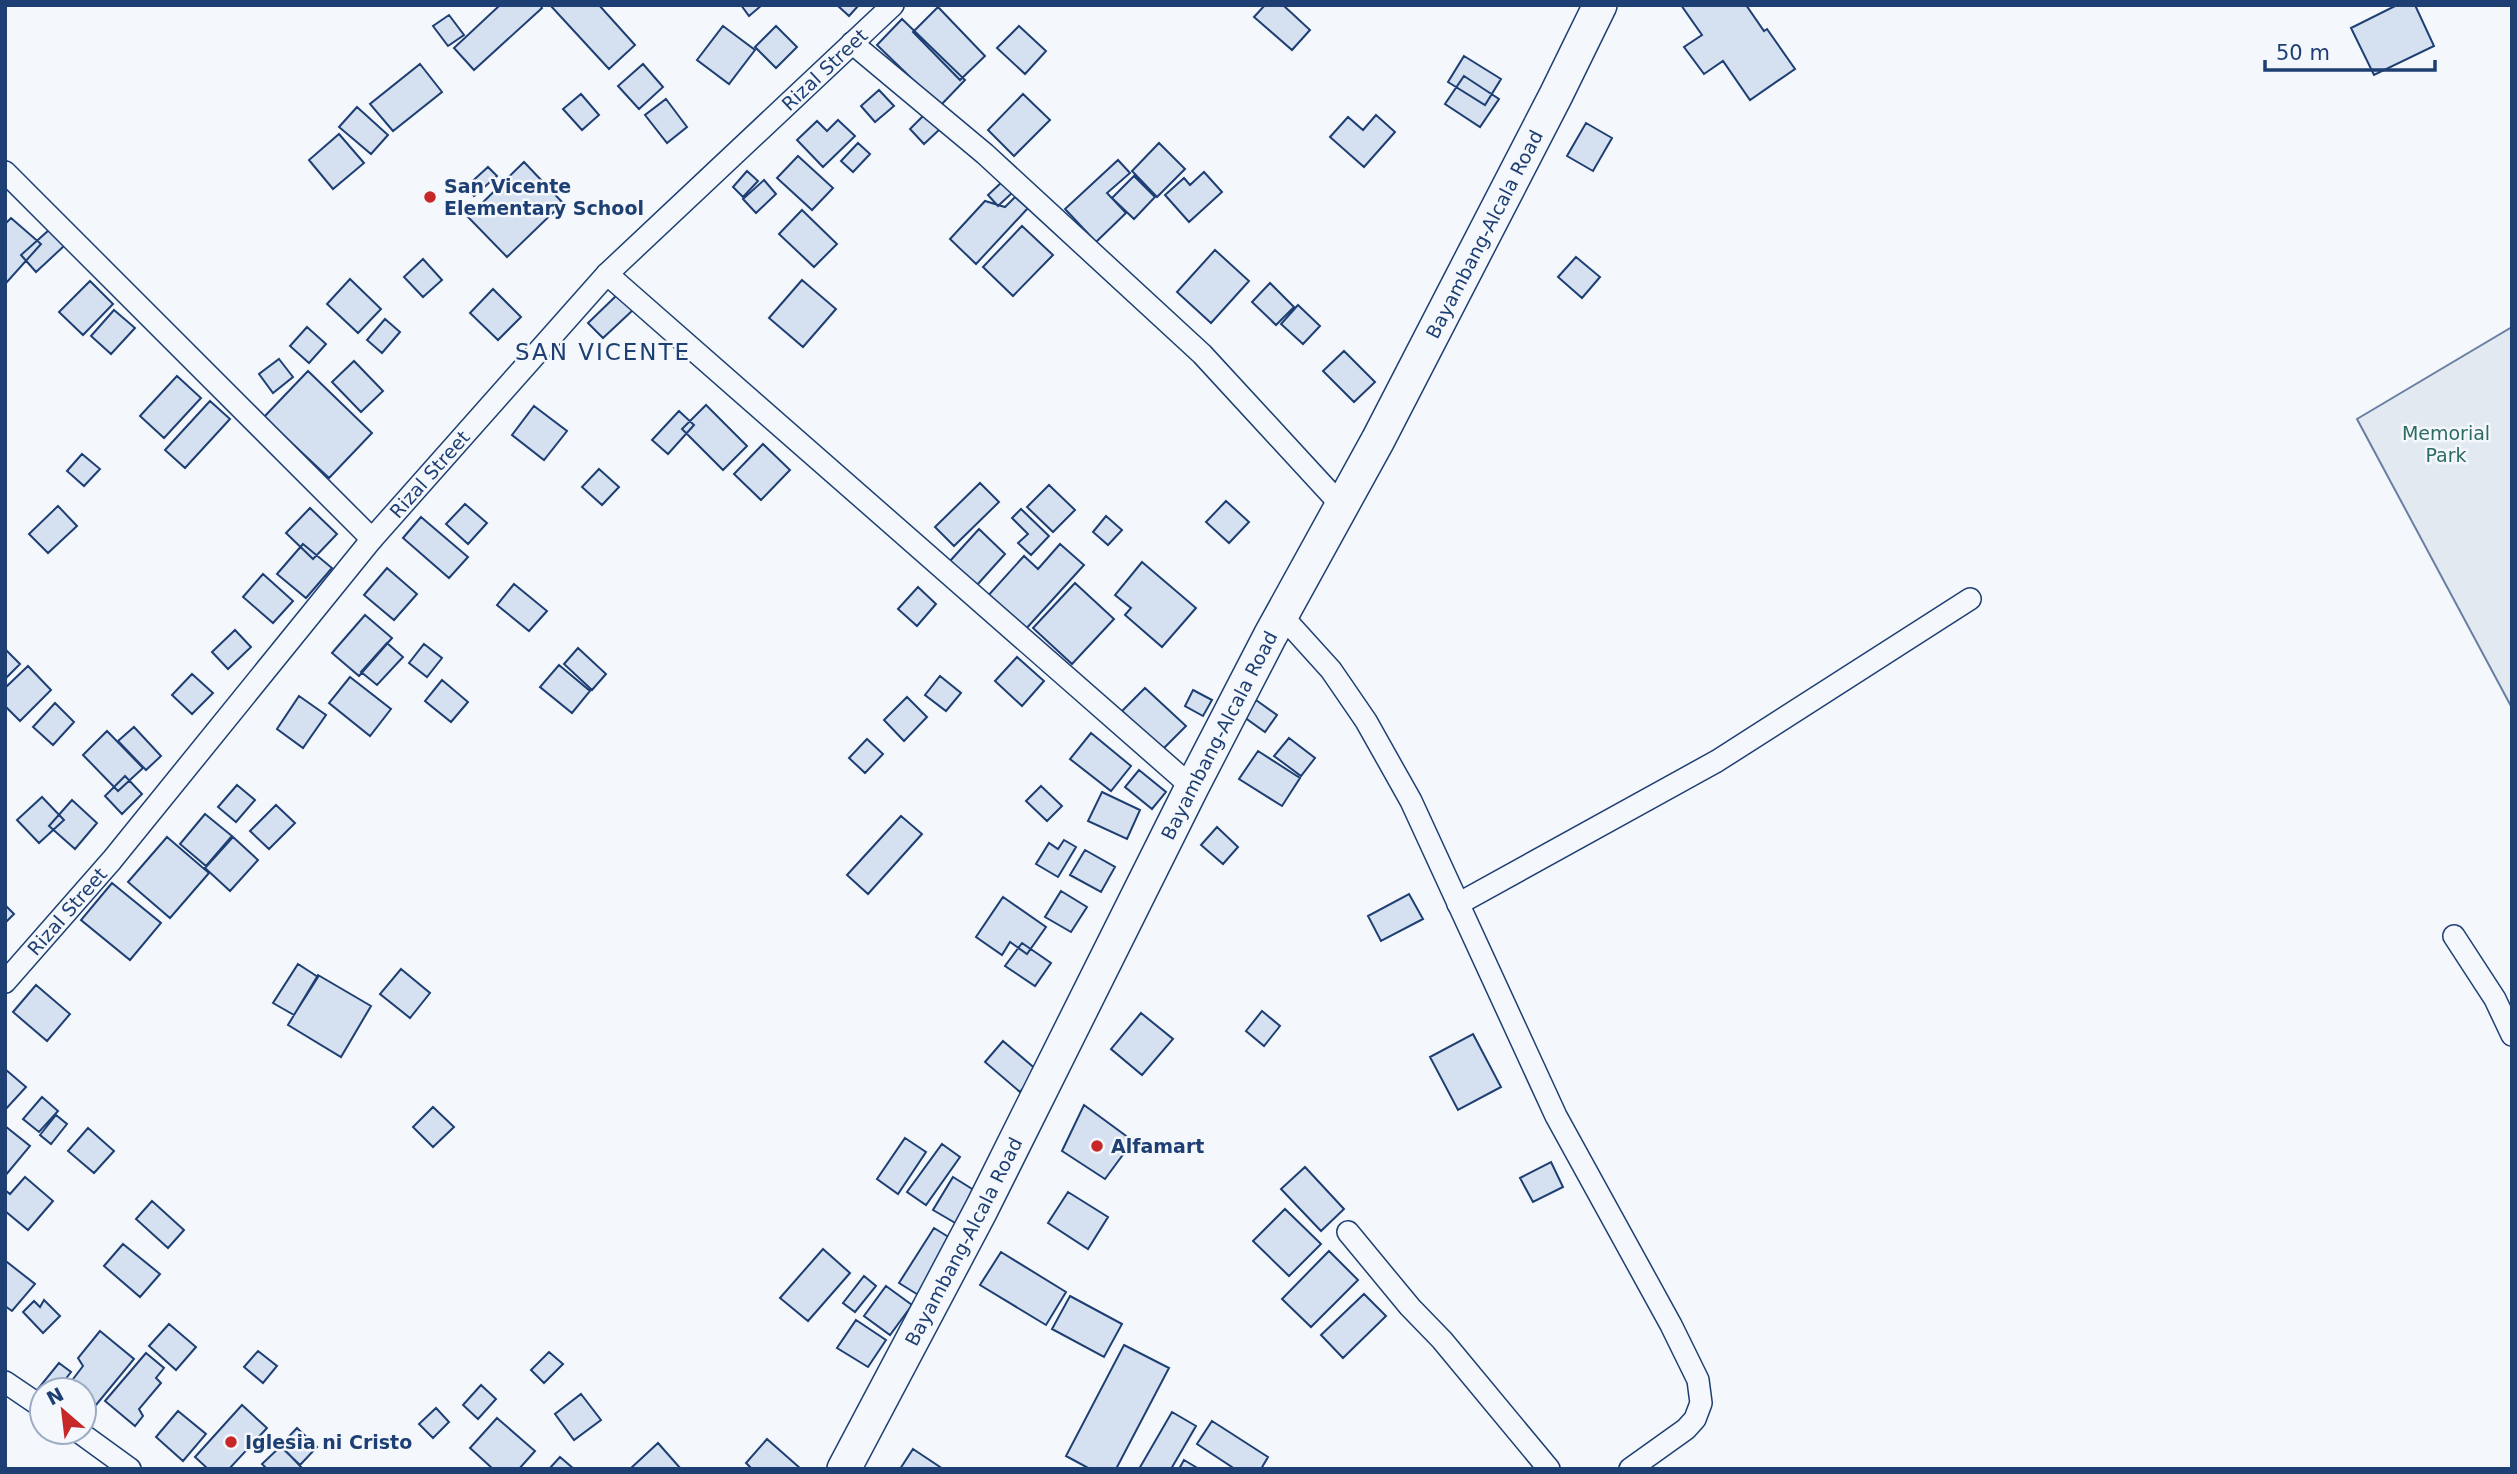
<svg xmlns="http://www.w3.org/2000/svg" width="2517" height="1474" font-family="'DejaVu Sans',sans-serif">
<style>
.green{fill:#e3e9f0;stroke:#687fa3;stroke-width:2}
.building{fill:#d5e0f0;stroke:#1d3f73;stroke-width:2}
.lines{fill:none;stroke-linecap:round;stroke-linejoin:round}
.street-casing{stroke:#1d3f73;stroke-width:24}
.primary-casing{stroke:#1d3f73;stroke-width:36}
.street{stroke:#f4f7fb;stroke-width:21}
.primary{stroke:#f4f7fb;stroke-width:33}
.poi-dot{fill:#c62828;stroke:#f4f7fb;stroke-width:2.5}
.labels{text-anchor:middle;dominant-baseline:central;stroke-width:5;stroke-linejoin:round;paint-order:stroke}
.street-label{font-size:19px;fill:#1d3f73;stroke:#f4f7fb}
.poi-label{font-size:19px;font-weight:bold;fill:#1d3f73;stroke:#f4f7fb;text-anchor:start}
.park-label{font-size:19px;fill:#2c6c60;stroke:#f4f7fb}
.quarter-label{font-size:23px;letter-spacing:2px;fill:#1d3f73;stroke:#f4f7fb}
</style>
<rect width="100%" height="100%" fill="#f4f7fb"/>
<path class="green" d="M2512,327v381l-155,-289z"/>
<path class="building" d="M500,5h40l2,3 -68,62 -20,-22z
M550,5h49l36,40 -26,24z
M741,5h21l-13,11z
M837,5h22l-10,11z
M1265,5h18l27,25 -18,20 -38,-33z
M1681,5h65l18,26 3,-2 28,40 -45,31 -27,-39 -19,13 -20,-27 18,-12z
M2397,5h18l19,41 -60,29 -23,-47z
M938,7l47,49 -25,24 -47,-48z
M449,15l15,20 -16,11 -15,-20z
M902,19l63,61 -25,26 -63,-61z
M723,26l32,24 -26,34 -32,-24z
M776,26l21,21 -21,21 -21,-21z
M1019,26l27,25 -21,23 -28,-26z
M1464,56l37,23 -16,26 -37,-23z
M420,64l22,28 -49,39 -23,-27z
M643,64l20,23 -24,22 -21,-23z
M1464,76l35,23 -19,28 -35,-23z
M879,90l15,16 -19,16 -14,-16z
M581,94l18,21 -17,15 -19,-21z
M1023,94l27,26 -36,36 -26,-26z
M666,99l21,28 -20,16 -22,-28z
M357,107l31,28 -17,19 -32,-27z
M925,114l15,15 -16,15 -14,-15z
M1376,115l19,17 -31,35 -34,-30 18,-20 15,13z
M838,120l17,16 -32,31 -26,-27 20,-19 10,10z
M1586,123l26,15 -19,33 -26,-15z
M339,134l25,29 -31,26 -24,-29z
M858,143l12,11 -17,18 -12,-11z
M1159,143l26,26 -28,28 -25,-26z
M798,156l35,32 -21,22 -35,-32z
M1118,160l12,13 -23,20 19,20 -30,29 -31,-33z
M524,162l39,41 -56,54 -39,-40z
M488,167l9,9 -23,20 -8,-9z
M747,171l11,10 -15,16 -10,-10z
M1204,172l18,20 -33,30 -24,-27 19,-17 6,7z
M1134,176l21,21 -21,22 -22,-21z
M764,180l12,14 -20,19 -13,-14z
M1003,181l10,11 -15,14 -10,-11z
M1015,197l13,11 -52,56 -26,-25 35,-38 20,6z
M802,210l35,34 -23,23 -35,-33z
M11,218l30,26 -34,38 -2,-1v-57z
M1022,226l31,29 -40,41 -30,-29z
M49,230l15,16 -28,26 -15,-17z
M1215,250l34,31 -38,42 -34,-31z
M1576,257l24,20 -18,21 -24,-21z
M423,259l19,21 -19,17 -19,-20z
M350,279l31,30 -23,24 -31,-29z
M802,280l34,29 -33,38 -34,-29z
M90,281l23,23 -30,31 -24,-23z
M1270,283l24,24 -18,18 -24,-23z
M493,289l28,28 -23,23 -28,-27z
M618,294l15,16 -30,28 -15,-15z
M1298,305l22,21 -17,18 -22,-20z
M114,310l21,18 -24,26 -20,-18z
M385,319l15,13 -18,21 -15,-13z
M307,327l19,17 -17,19 -19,-17z
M1344,351l31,31 -21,20 -31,-31z
M279,359l14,18 -20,16 -14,-19z
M354,361l29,30 -22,21 -29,-30z
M308,371l64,62 -43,45 -65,-61z
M177,376l24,22 -37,40 -24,-22z
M210,401l20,18 -45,49 -20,-18z
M706,405l41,41 -24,24 -41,-41z
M534,406l33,25 -23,29 -32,-25z
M679,411l15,14 -26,29 -16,-14z
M763,444l27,26 -29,30 -27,-26z
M82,454l18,15 -16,17 -17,-15z
M599,469l20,18 -17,18 -20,-18z
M980,483l19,19 -45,44 -19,-19z
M1049,485l26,25 -22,22 -26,-25z
M1226,501l23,21 -20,21 -23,-21z
M465,504l22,19 -19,21 -22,-20z
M58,506l19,20 -29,27 -19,-19z
M310,508l27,26 -24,25 -27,-26z
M1021,509l28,27 -18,19 -13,-12 10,-9 -16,-16z
M1106,516l16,14 -14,15 -15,-13z
M421,517l47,40 -19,21 -46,-40z
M979,529l26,25 -28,31 -27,-24z
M303,544l29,24 -26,30 -29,-24z
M1060,544l24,21 -60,66 -38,-33 38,-42 14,13z
M1142,562l54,46 -34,39 -37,-32 6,-7 -16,-13z
M387,568l30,26 -23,26 -30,-25z
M263,574l30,27 -20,22 -30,-26z
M1075,583l39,36 -42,45 -39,-36z
M514,584l33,27 -18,20 -32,-26z
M918,587l18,17 -19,22 -19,-17z
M365,615l27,23 -33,38 -27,-23z
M235,630l16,17 -23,22 -16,-17z
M387,643l16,14 -26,28 -16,-13z
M424,644l18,14 -15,19 -18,-14z
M578,648l28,26 -14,16 -28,-26z
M5,649l15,15 -15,15z
M1017,657l27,24 -22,25 -27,-25z
M559,665l31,26 -18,22 -32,-26z
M28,666l23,24 -31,31 -15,-15v-18z
M192,674l21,19 -21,21 -20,-19z
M940,676l21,17 -15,18 -21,-16z
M350,677l41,32 -21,27 -41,-33z
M442,680l26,22 -17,20 -26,-21z
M1145,688l41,38 -24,24 -40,-39z
M1193,690l19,10 -9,16 -18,-10z
M299,696l27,19 -23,33 -26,-19z
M907,697l20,20 -23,24 -20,-21z
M1256,700l21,15 -12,17 -21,-15z
M55,703l19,19 -21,23 -20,-18z
M134,727l27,29 -15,14 -28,-29z
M107,731l36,37 -25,23 -35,-36z
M1091,733l40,33 -20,25 -41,-32z
M1289,738l26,20 -14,18 -27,-20z
M867,739l16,15 -18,19 -16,-15z
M1258,751l42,27 -18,28 -43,-27z
M1139,770l27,22 -14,17 -27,-22z
M125,776l17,18 -20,20 -17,-18z
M237,785l18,15 -19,22 -18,-15z
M1041,786l21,20 -15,15 -21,-20z
M1102,792l38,18 -13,29 -39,-18z
M42,797l22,23 -25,23 -22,-23z
M72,800l25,23 -22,26 -26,-23z
M276,805l19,18 -26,26 -19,-18z
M205,814l27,22 -26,30 -26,-22z
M901,816l21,18 -54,60 -21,-19z
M1217,827l21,20 -15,17 -22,-19z
M167,837l42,36 -39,45 -42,-36z
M233,837l25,23 -28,31 -25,-23z
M1064,840l12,7 -18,30 -22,-13 13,-21 9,6z
M1085,850l30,17 -14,25 -31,-17z
M112,883l49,40 -31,37 -49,-40z
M1061,891l26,16 -16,25 -26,-15z
M1409,894l14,25 -42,22 -13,-25z
M1003,897l43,30 -19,27 -17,-12 -8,13 -26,-18z
M5,905l9,9 -9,9z
M1022,943l29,20 -16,23 -30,-20z
M298,964l20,13 -24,38 -21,-12z
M401,969l29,24 -20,25 -30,-24z
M318,975l53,31 -30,51 -53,-32z
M36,985l34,29 -23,27 -34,-29z
M1262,1011l18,15 -16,20 -18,-15z
M1141,1013l32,26 -31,36 -31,-26z
M1473,1034l28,53 -43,23 -28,-53z
M1003,1041l35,30 -18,21 -35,-30z
M5,1069l21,18 -21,23z
M42,1097l16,14 -19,21 -16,-13z
M1084,1105l49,36 -28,38 -43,-28z
M433,1107l21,20 -21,20 -20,-20z
M56,1115l11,9 -16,20 -11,-9z
M5,1126l25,20 -25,30z
M88,1128l26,23 -20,22 -26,-22z
M905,1138l21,14 -28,42 -21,-15z
M942,1144l18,13 -34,48 -19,-13z
M1551,1162l12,25 -30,15 -13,-24z
M1305,1167l39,42 -23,22 -40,-42z
M25,1177l28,24 -25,29 -23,-19v-21l5,4z
M953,1177l24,15 -20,32 -24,-14z
M1068,1192l40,25 -20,32 -40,-26z
M152,1201l32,29 -16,18 -32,-29z
M1285,1209l36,35 -32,32 -36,-35z
M934,1228l21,13 -35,55 -21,-13z
M123,1244l37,30 -20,23 -36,-31z
M823,1249l27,24 -42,48 -28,-23z
M1329,1251l29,29 -47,47 -29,-28z
M1001,1252l65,40 -20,33 -66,-40z
M7,1262l28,22 -23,27 -7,-5v-42z
M864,1276l12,10 -21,26 -12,-9z
M886,1286l26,19 -22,30 -26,-19z
M1364,1294l22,22 -43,42 -22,-23z
M1070,1296l52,28 -18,33 -52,-28z
M44,1300l16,16 -17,17 -20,-21 11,-11 6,6z
M856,1320l30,20 -18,27 -31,-19z
M169,1324l27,23 -20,23 -27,-24z
M100,1331l34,28 -38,46 -12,-11v-4h-5l-9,-7 13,-17 -5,-8z
M1124,1345l45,23 -53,101h-26l-24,-13z
M258,1351l19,15 -14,17 -19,-16z
M549,1352l14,12 -19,19 -13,-13z
M146,1353l18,15 -8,10 5,5 -22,26 4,7 -8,10 -30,-25z
M59,1363l12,9 -14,18h-15v4l-5,-4z
M481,1385l15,14 -18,20 -15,-14z
M581,1394l20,26 -27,20 -19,-26z
M242,1405l25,23 -38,41h-21l-13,-12z
M436,1408l13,14 -16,16 -14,-14z
M178,1411l28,23 -23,27 -27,-24z
M1172,1412l24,14 -25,43h-32z
M497,1418l38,33 -16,18h-26l-23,-21z
M1212,1421l56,36 -7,12h-26l-38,-25z
M297,1428l20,19 -17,18 -20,-19z
M767,1439l34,30h-49l-6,-6z
M658,1443l23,26h-51z
M281,1446l22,23h-36l-5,-5z
M913,1449l30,20h-43z
M560,1457l14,12h-25z
M1184,1460l15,9h-20z"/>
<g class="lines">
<g class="street-casing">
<g id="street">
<path d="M852,43l133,111 217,200 140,152"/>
<path d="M5,172l367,367"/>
<path d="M607,274l585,513"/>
<path d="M1283,617l48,53 35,51 45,80 145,315 115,209 27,55 3,23 -6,16 -9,10 -56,40"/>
<path d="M1458,904l259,-143 253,-162"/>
<path d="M2454,936l41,63 17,36"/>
<path id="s1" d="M5,982l107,-122 260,-321 235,-265 286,-269"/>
<path d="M1348,1232l62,75 32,33 107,129"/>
<path d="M5,1382l37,25"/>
<path d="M79,1432l51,37"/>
</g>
</g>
<g class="primary-casing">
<g id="primary">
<path id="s2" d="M844,1469l137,-259 211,-423 78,-151 108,-196 178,-345 44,-90"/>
</g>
</g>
<use href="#street" class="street"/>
<use href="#primary" class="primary"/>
</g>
<g class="poi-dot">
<circle cx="430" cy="197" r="7"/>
<circle cx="1097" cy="1146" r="7"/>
<circle cx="231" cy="1442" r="7"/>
</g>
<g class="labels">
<g class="street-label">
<text stroke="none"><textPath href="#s1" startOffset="1228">Rizal Street</textPath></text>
<text stroke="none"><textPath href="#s2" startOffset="1391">Bayambang-Alcala Road</textPath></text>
<text stroke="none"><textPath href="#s1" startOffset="662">Rizal Street</textPath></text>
<text stroke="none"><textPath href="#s2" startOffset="824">Bayambang-Alcala Road</textPath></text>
<text stroke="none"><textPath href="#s1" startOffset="94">Rizal Street</textPath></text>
<text stroke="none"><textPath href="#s2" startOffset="257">Bayambang-Alcala Road</textPath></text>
</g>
<g class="poi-label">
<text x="444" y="186">San Vicente<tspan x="444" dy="22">Elementary School</tspan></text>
<text x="1111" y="1146">Alfamart</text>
<text x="245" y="1442">Iglesia ni Cristo</text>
</g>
<g class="park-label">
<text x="2446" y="433">Memorial<tspan x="2446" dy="22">Park</tspan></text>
</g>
<g class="quarter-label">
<text x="603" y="352">SAN VICENTE</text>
</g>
</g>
<rect width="2517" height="1474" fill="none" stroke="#1d3f73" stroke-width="14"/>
<g transform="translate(63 1411) rotate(332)"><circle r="33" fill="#f4f7fb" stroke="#9eadc5" stroke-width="2"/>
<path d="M0-5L12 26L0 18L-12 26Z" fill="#c62828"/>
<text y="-10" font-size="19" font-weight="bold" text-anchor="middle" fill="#1d3f73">N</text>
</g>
<path d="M2265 60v10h170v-10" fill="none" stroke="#1d3f73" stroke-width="3.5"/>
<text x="2276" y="60" font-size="21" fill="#1d3f73" stroke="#f4f7fb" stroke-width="5" paint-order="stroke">50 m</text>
</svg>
